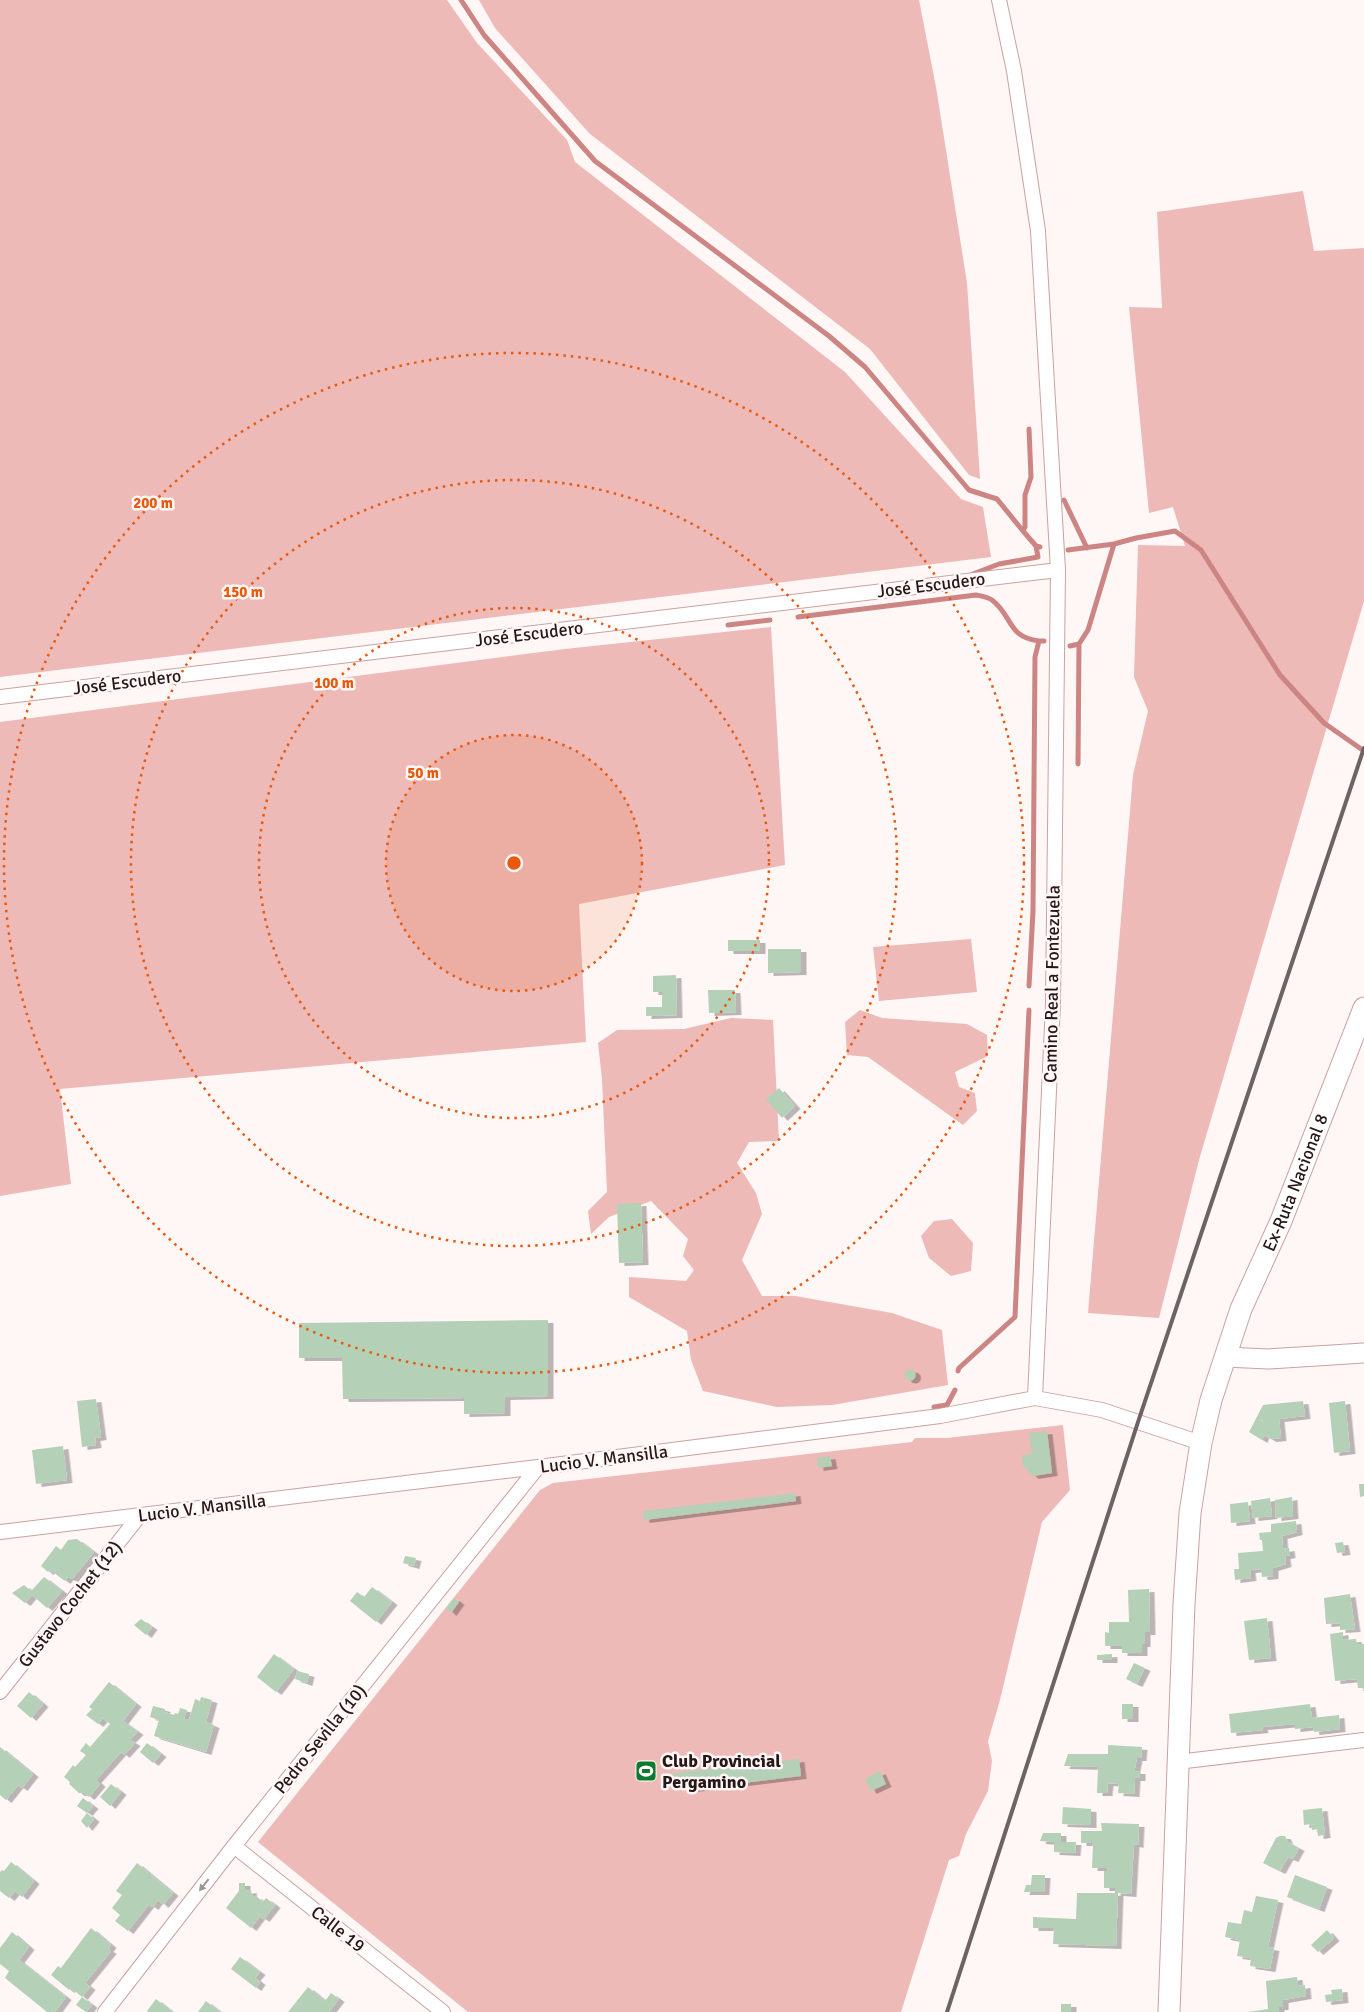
<svg xmlns="http://www.w3.org/2000/svg" width="1364" height="2012" font-family="Signika,sans-serif">
<style>
.green{fill:#edbab8}
.lines{fill:none;stroke-linecap:round;stroke-linejoin:round}
.stream{stroke:#cc8583;stroke-width:5}
.building{fill:#b4d0b6;filter:url(#shadow)}
.street-casing{stroke:#caa2a0;stroke-width:16}
.secondary-casing{stroke:#caa2a0;stroke-width:21}
.primary-casing{stroke:#caa2a0;stroke-width:23}
.street{stroke:#fff;stroke-width:14}
.secondary{stroke:#fff;stroke-width:19}
.primary{stroke:#fff;stroke-width:21}
.rail{stroke:#6f6262;stroke-width:4}
.oneway{fill:#9e9797}
.ring{fill:none;stroke:#e8590c;stroke-width:2.5;stroke-dasharray:2.5 5}
.labels{text-anchor:middle;dominant-baseline:central;stroke-width:5;stroke-linejoin:round;paint-order:stroke}
.street-label{font-size:18px;fill:#271818;stroke:#fff6f6}
.poi-label{font-size:18px;font-weight:bold;fill:#271818;stroke:#fff6f6;text-anchor:start}
.centre{fill:#e8590c;stroke:#fff6f6;stroke-width:2.5}
.ring-label{font-size:15px;text-anchor:middle;font-weight:bold;fill:#e8590c;stroke:#fff6f6;stroke-width:5;stroke-linejoin:round;paint-order:stroke}
</style>
<defs>
<filter id="shadow"><feDropShadow dx="5.5" dy="3" stdDeviation="0" flood-color="#0004"/></filter>
</defs>
<rect width="100%" height="100%" fill="#fff6f6"/>
<path class="green" d="M0,0h447l30,43 90,97 8,22 270,210 116,127 22,8 8,50 -991,120z
M479,0h440l17,87 31,196 13,196 -11,-4 -99,-126 -280,-215 -95,-106z
M1303,191l11,60 50,-3v353l-165,559 -40,158 -71,-5 45,-538 15,-64 -14,-34 4,-132 47,1 -12,-39 -24,6 -20,-206 33,1 -5,-96z
M771,627l14,238 -206,39 7,138 -526,47 11,95 -71,12v-474l565,-73z
M971,939l6,53 -98,9 -6,-54z
M860,1010l22,8 85,6 20,11 1,21 -33,16 4,15 16,6 2,18 -14,14 -95,-68 -21,-2 -2,-33z
M731,1018l42,2 6,121 -30,1 -12,21 19,30 6,21 -20,46 20,36h33l97,17 50,17 6,55 -116,20 -55,2 -74,-16 -12,-31 -4,-29 -58,-34v-20l57,4 8,-11 -11,-14 5,-17 -37,-38 -42,16 -18,17 -3,-23 19,-19 -5,-113 -4,-36 19,-13 67,-1z
M952,1219l21,24 -2,28 -20,5 -22,-18 -8,-22 13,-15z
M1063,1425l7,65 -28,32 -42,178 -12,41 4,20 -4,30 -22,43 -7,22 -10,4 -48,152h-433l-210,-170 282,-352 13,-7 359,-41 3,-4h32z"/>
<g class="lines">
<path class="stream" d="M461,0l23,35 111,126 234,175 36,31 104,123 28,9 26,32 13,15 4,1
M1064,500l23,48
M1023,531l2,-4v-32l6,-18 -2,-48
M1068,550l46,-6 22,-6 39,-7 26,19 79,125 44,48 40,28
M973,574l26,-10 39,-7 -2,-11
M798,617l178,-22c5,1 12,2 16,5 21,16 15,37 47,41
M728,625l42,-5
M1070,646l9,-2
M1078,764l1,-120 9,-14 26,-86
M1029,986l4,-75 2,-254 4,-16h5
M958,1371l1,-3 56,-51 14,-307
M934,1407l13,-2 8,-15"/>
</g>
<path class="building" d="M728,940h32v11h-32z
M768,949h33v23l-33,1z
M676,975l1,40 -31,1v-9h16v-15h-9v-16z
M708,990h27l1,22 -27,1z
M779,1088l16,18 -13,12 -16,-19z
M641,1203l2,59 -24,1 -2,-59z
M548,1320v76l-43,1v16l-41,1v-16l-121,1 -1,-41h-43v-35z
M904.5 1375a5.5 5.5 0 1 1 11 0a5.5 5.5 0 1 1-11 0Z
M96,1399l5,38 -6,1 1,7 -14,2 -5,-46z
M1303,1401l2,15 -26,3 2,19 -10,1 -7,-4 -2,5 -13,-8 14,-27z
M1345,1401l5,50 -16,2 -5,-50z
M1047,1431l5,42 -19,3 -10,-10 -1,-11 10,-1 -3,-21z
M63,1446l4,34 -31,4 -4,-34z
M830,1456l2,10 -14,2 -1,-10z
M1359,1484h5v12l-4,1z
M795,1493l1,8 -152,19 -1,-9z
M1292,1497l1,19 -17,2 -1,-18z
M1270,1498l2,18 -19,2 -2,-17z
M1248,1502l2,19 -19,2 -1,-19z
M1296,1521l1,11 -15,4 1,13 6,-1 1,7 -5,1 1,8 -13,4v8l-11,1 -1,-8 -11,1 1,8 -16,2 -1,-11h5l-1,-16 25,-2 -1,-11h-2l-1,-7 12,-1v-8z
M77,1539l17,13 -22,27 -4,-2 -3,4 -15,-11 -2,2 -7,-6 15,-20 5,4 7,-10z
M1343,1542l2,10 -8,1 -2,-10z
M405,1556l11,2 -2,8 -11,-3z
M44,1577l18,14 -15,17 -15,-13 -7,8 -13,-10 12,-8 7,6z
M372,1587l20,15 -16,20 -26,-21 7,-9 7,5z
M1149,1589l1,43h-5v12h-3v9h-20v-7h-17v-14l4,1v-11h20l-1,-32z
M1350,1594l5,35 -15,1v-7l-14,1 -2,-26z
M454,1598l5,4 -8,11 -5,-5z
M1267,1618l4,40 -22,2 -5,-39z
M141,1619l11,8 -6,8 -12,-10z
M1343,1632v8l13,-1 1,5h7v44h-6l-1,-9 -22,2 -5,-47z
M274,1654l20,15 -18,23 -19,-15z
M1112,1654v6h-15v-5z
M1134,1663l11,5 -8,16 -11,-5z
M297,1671l12,3 -2,9 -12,-4z
M109,1682l27,22 -13,17 15,11 -8,8 5,3 -11,12 -3,-3 -25,28 4,4 -11,13 -5,-4h-5l-10,-9 1,-2 -6,-5 9,-12 2,2 11,-12 -6,-4 6,-8 4,4 20,-23 -7,-6 -5,6 -12,-9 6,-6 -3,-2z
M29,1692l14,12 -12,14 -14,-12z
M201,1697l11,3 -6,22 8,3 -8,27 -52,-16 5,-16 -9,-3 3,-11 12,3v3l9,3 1,-2 3,1 2,-6 7,2 -3,9 5,1 6,-21 5,2z
M1122,1704h11v15h-11z
M1310,1704l2,14 27,-3 1,14 -26,3 -1,-5 -18,2v-5l-33,3 1,3 -32,3 -2,-19z
M147,1743l14,11 -8,9 -13,-11z
M1108,1745l34,2 -1,11h-4l-2,10v3h5v7h-5l-1,16 -16,-1 1,-9 -11,-1 -1,10h-10l1,-26 -34,-1 4,-12h40z
M0,1747l33,27 -11,14 -4,-3 -12,15 -6,-5z
M799,1759l2,17 -118,14 -1,-9 -12,1 -1,-7 12,-3z
M880,1771l6,13 -15,7 -6,-12z
M111,1784l10,8 -11,14 -10,-9z
M83,1798l10,8 -6,7 -10,-7z
M1063,1807l28,2v16l-29,-1z
M1322,1808l3,27 -7,1v-7l-6,1 -1,-6 -7,1 -1,-15z
M87,1813l7,6 -7,9 -6,-7z
M1101,1823l38,1 -1,21 -4,-1 -3,50 -13,-1 -2,53 -63,-2 1,-16h-21v-11l43,2 1,-26h38v-5h-11v-17h3l1,-3h-16l1,-25h-12v-12h21z
M1043,1833h18v9h15l-1,11 -21,-1v-10l-14,-1z
M1280,1836h5l3,6 11,6 -6,11 -5,-2 -8,14 -17,-8 13,-25z
M11,1862l23,19 -12,16 -7,-6 -6,7 -9,-7v-19l2,-2 2,1z
M137,1863l36,30 -10,12 -5,-5 -5,7 -4,-3 -21,27 -13,-10 5,-6 -8,-7 10,-13 -6,-4z
M1032,1875h13l-1,17h-20l2,-7h5z
M1295,1875l32,12 -8,22 -32,-12z
M239,1883h6v8l6,-1 1,5 2,3 2,-2 7,6 3,-4 9,7 -11,14 -4,-3 -9,12 -25,-20 13,-17z
M1256,1896l22,4 -10,47 6,1 -4,21 -20,-3 1,-8 -14,-2 3,-16 -15,-3 3,-15 13,2 3,-14 8,2z
M91,1928l20,17 -3,4 3,2 -26,32 5,4 -8,10 -11,-9 -2,2 -18,-15 7,-9 3,2z
M1327,1930l7,8 -16,14 -7,-7z
M12,1932l17,15 -10,13 47,37 -11,15h-8l-42,-34 4,-7 -9,-7v-16z
M240,1957l20,15 -5,6 5,4 -4,6 -25,-19z
M1297,1977l1,9 7,-1 1,11 -23,4v7h-4v5h-31l20,-3 -2,-28z
M308,1987l17,14 6,-8 8,6 -10,13h-41z
M1342,1989l1,11 -17,2 -1,-7 7,-1 -1,-4z
M82,1997l10,8 -6,7 -10,-7z
M156,1999l16,13h-24l-1,-1z
M206,2001l14,11h-22z
M1061,2004h10v8h-10z"/>
<g class="lines">
<g class="street-casing">
<path id="street" d="M999,0l15,71 24,160 20,339 -5,433 -18,395
M0,697l1058,-127
M0,1532l538,-65 402,-51 95,-18 67,12 99,33
M0,1692l140,-177
M1177,1762l187,-22
M234,1846l209,166
M105,2012l129,-166 304,-379"/>
</g>
<g class="secondary-casing">
<path id="secondary" d="M1225,1357l43,2 96,-6"/>
</g>
<g class="primary-casing">
<g id="primary">
<path id="s1" d="M1169,2012l15,-408 6,-91 11,-70 10,-43 30,-91 40,-88 83,-213"/>
</g>
</g>
<use href="#street" class="street"/>
<use href="#secondary" class="secondary"/>
<use href="#primary" class="primary"/>
<path class="rail" d="M947,2012l191,-590 226,-674"/>
</g>
<defs><path id="oneway-solid" d="M-6-.8H1V-3.2L6.5 0L1 3.2V.8H-6Z" transform="scale(1.25)"/></defs>
<use class="oneway" href="#oneway-solid" transform="translate(204 1885) rotate(128)"/>
<circle cx="514" cy="863" r="128" fill="#e8590c" fill-opacity=".12"/>
<g class="ring">
<circle cx="514" cy="863" r="128"/>
<circle cx="514" cy="863" r="255"/>
<circle cx="514" cy="863" r="383"/>
<circle cx="514" cy="863" r="510"/>
</g>
<defs>
<g id="stadium-square" transform="scale(1.125)"><rect x="-9" y="-9" width="18" height="18" rx="4" fill="#0f7a2e" stroke="#fff6f6"/><path d="M0-5a6.5 5 0 1 0 0 10a6.5 5 0 1 0 0-10ZM-3.5-1.8h7v3.6h-7Z" fill="#fff"/></g>
</defs>
<g fill-rule="evenodd">
<use href="#stadium-square" x="646" y="1771"/>
</g>
<g class="labels">
<g class="street-label">
<text transform="translate(931 585) rotate(-7)">José Escudero</text>
<text transform="translate(529 634) rotate(-7)">José Escudero</text>
<text transform="translate(127 682) rotate(-7)">José Escudero</text>
<text transform="translate(1052 984) rotate(-89)">Camino Real a Fontezuela</text>
<text stroke="none"><textPath href="#s1" startOffset="848">Ex-Ruta Nacional 8</textPath></text>
<text transform="translate(604 1459) rotate(-7)">Lucio V. Mansilla</text>
<text transform="translate(202 1508) rotate(-7)">Lucio V. Mansilla</text>
<text transform="translate(70 1604) rotate(-52)">Gustavo Cochet (12)</text>
<text transform="translate(320 1739) rotate(-51)">Pedro Sevilla (10)</text>
<text transform="translate(338 1929) rotate(38)">Calle 19</text>
</g>
<g class="poi-label">
<text x="662" y="1761">Club Provincial<tspan x="662" dy="21">Pergamino</tspan></text>
</g>
</g>
<circle cx="514" cy="863" r="8" class="centre"/>
<g class="ring-label">
<text x="153" y="508">200 m</text>
<text x="243" y="597">150 m</text>
<text x="334" y="688">100 m</text>
<text x="423" y="778">50 m</text>
</g>
</svg>
